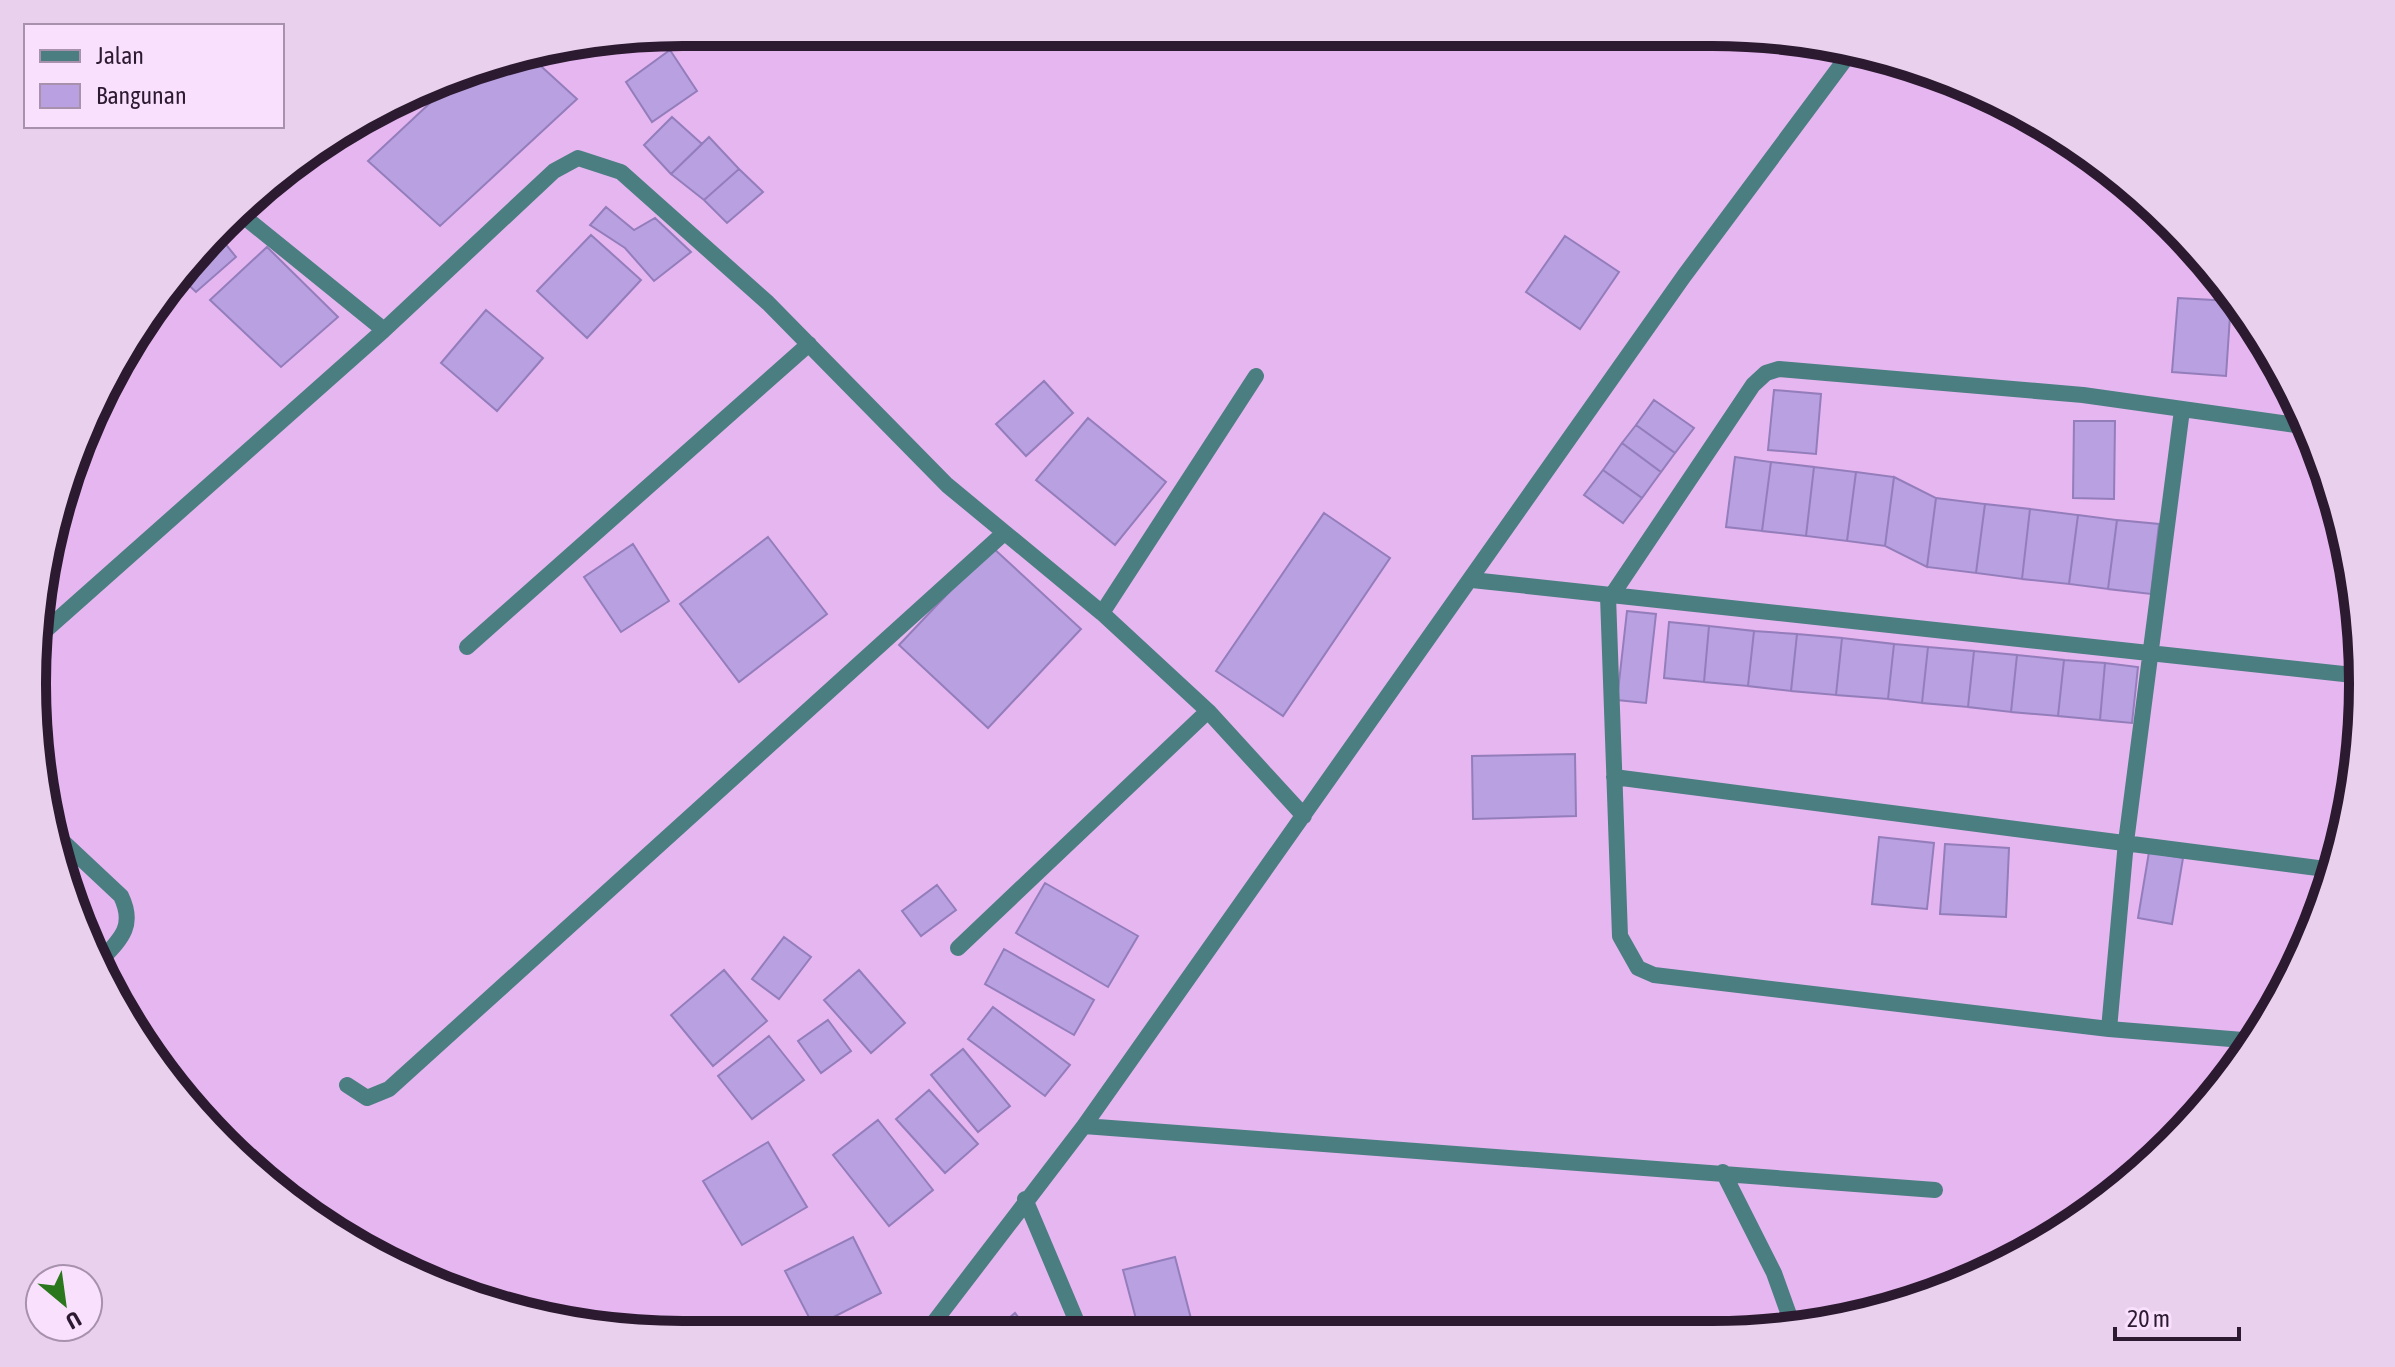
<svg xmlns="http://www.w3.org/2000/svg" width="2395" height="1367" font-family="'Asap Condensed',sans-serif">
<style>
.building{fill:#b8a0e1;stroke:#947dbb;stroke-width:2}
.lines{fill:none;stroke-linecap:round;stroke-linejoin:round}
.street{stroke:#4a7e81;stroke-width:16}
.rim{fill:none;stroke:#2c1a30;stroke-width:10}
</style>
<rect width="100%" height="100%" fill="#e6b6f0"/>
<path class="building" d="M670,50l27,41 -45,31 -26,-40z
M531,57l46,42 -137,127 -72,-65 93,-87 14,-8z
M672,117l30,27 -31,30 -27,-29z
M709,137l30,32 -35,31 -33,-26z
M739,169l24,23 -36,31 -23,-23z
M606,207l28,23 21,-12 36,34 -37,29 -29,-33 -35,-23z
M232,226l-8,16 12,15 -40,35 -14,-13z
M591,235l50,45 -54,58 -50,-47z
M1565,236l54,36 -39,57 -54,-37z
M267,247l71,70 -57,50 -71,-67z
M2178,298l53,3 -5,75 -54,-4z
M486,310l57,48 -46,53 -56,-48z
M1044,381l29,32 -47,43 -30,-32z
M1774,390l47,4 -5,60 -48,-4z
M1654,400l40,28 -19,25 -39,-28z
M1088,418l78,64 -51,63 -79,-65z
M2074,421h41l-1,78 -41,-1z
M1636,425l39,28 -14,19 -39,-29z
M1622,443l39,29 -19,26 -39,-28z
M1735,457l36,5 -9,69 -36,-4z
M1771,462l43,5 -8,69 -44,-5z
M1814,467l42,5 -9,69 -41,-5z
M1603,470l39,28 -19,25 -39,-28z
M1856,472l38,5 -9,69 -38,-5z
M1894,477l42,21 -9,69 -42,-21z
M1936,498l49,6 -9,69 -49,-6z
M1985,504l45,5 -8,70 -46,-6z
M2030,509l48,6 -9,69 -47,-5z
M1324,513l66,45 -107,158 -67,-45z
M2078,515l39,5 -9,69 -39,-5z
M2117,520l42,4 -8,70 -43,-5z
M768,537l59,77 -88,68 -59,-78z
M633,544l36,57 -48,31 -37,-55z
M992,547l89,82 -93,99 -89,-83z
M1627,611l29,3 -10,89 -29,-3z
M1669,622l40,4 -5,56 -40,-4z
M1709,626l45,5 -6,55 -44,-4z
M1754,631l43,3 -6,57 -43,-5z
M1797,634l45,4 -6,57 -45,-4z
M1842,638l52,6 -6,55 -52,-4z
M1894,644l34,3 -6,56 -34,-4z
M1928,647l46,4 -6,56 -46,-4z
M1974,651l43,4 -6,57 -43,-5z
M2017,655l47,5 -6,56 -47,-4z
M2064,660l41,3 -5,57 -42,-4z
M2105,663l33,4 -6,56 -32,-3z
M1575,754l1,62 -103,3 -1,-63z
M1879,837l55,6 -7,66 -55,-5z
M1945,844l64,4 -3,69 -66,-3z
M2149,852l34,6 -11,66 -34,-6z
M1045,883l93,53 -30,51 -92,-54z
M937,885l19,25 -35,26 -19,-25z
M784,937l27,20 -32,42 -27,-20z
M1004,949l90,51 -20,35 -89,-51z
M724,970l43,51 -54,45 -42,-51z
M859,970l46,53 -34,30 -47,-53z
M993,1007l77,58 -25,31 -77,-57z
M828,1020l23,31 -30,22 -23,-32z
M769,1036l35,44 -52,39 -34,-43z
M963,1049l47,57 -32,26 -47,-57z
M929,1090l49,54 -33,29 -49,-54z
M878,1120l55,70 -44,36 -56,-71z
M768,1142l39,65 -65,38 -39,-64z
M853,1237l28,56 -67,34 -29,-56z
M1175,1257l20,77h-55l-17,-64z
M1015,1313l17,21h-42z"/>
<g class="lines">
<path class="street" d="M242,215l142,115
M1472,580l890,96
M1612,595l141,-210 13,-12 13,-4 304,26 227,32
M1608,596l12,340 18,32 16,7 455,54 146,12
M1102,613l154,-237
M38,637l346,-307 170,-159 24,-13 43,14 147,131 179,182 155,128 106,98 96,105
M467,647l342,-303
M1614,777l719,93
M57,836l64,60c14,29 1,42 -19,63
M958,948l250,-237
M2109,1029l17,-187 56,-432
M347,1085l20,13 22,-9 615,-556
M1084,1126l851,64
M1723,1172l51,101 19,53
M1025,1199l57,135
M925,1334l159,-208 600,-850 166,-223"/>
</g>
<path d="M0 0H2395V1367H0ZM683 46H1712A637 637 0 0 1 2349 683V684A637 637 0 0 1 1712 1321H683A637 637 0 0 1 46 684V683A637 637 0 0 1 683 46Z" fill="#e9d1ee" fill-rule="evenodd"/>
<path class="rim" d="M683 46H1712A637 637 0 0 1 2349 683V684A637 637 0 0 1 1712 1321H683A637 637 0 0 1 46 684V683A637 637 0 0 1 683 46Z"/>
<rect x="24" y="24" width="260" height="104" fill="#f9e1fe" stroke="#a791ac" stroke-width="2"/>
<rect x="40" y="50" width="40" height="12" fill="#4a7e81" stroke="#a791ac" stroke-width="2"/>
<text x="96" y="64" font-size="24" fill="#2c1a30">Jalan</text>
<rect x="40" y="84" width="40" height="24" fill="#b8a0e1" stroke="#a791ac" stroke-width="2"/>
<text x="96" y="104" font-size="24" fill="#2c1a30">Bangunan</text>
<g transform="translate(64 1303) rotate(151)"><circle r="38" fill="#f9e1fe" stroke="#a791ac" stroke-width="2"/>
<path d="M0-6L14 30L0 20L-14 30Z" fill="#2b771d"/>
<text y="-12" font-size="22" font-weight="bold" text-anchor="middle" fill="#2c1a30">U</text>
</g>
<path d="M2115 1327v12h124v-12" fill="none" stroke="#2c1a30" stroke-width="4"/>
<text x="2127" y="1327" font-size="24" fill="#2c1a30" stroke="#f9e1fe" stroke-width="6" paint-order="stroke">20 m</text>
</svg>
